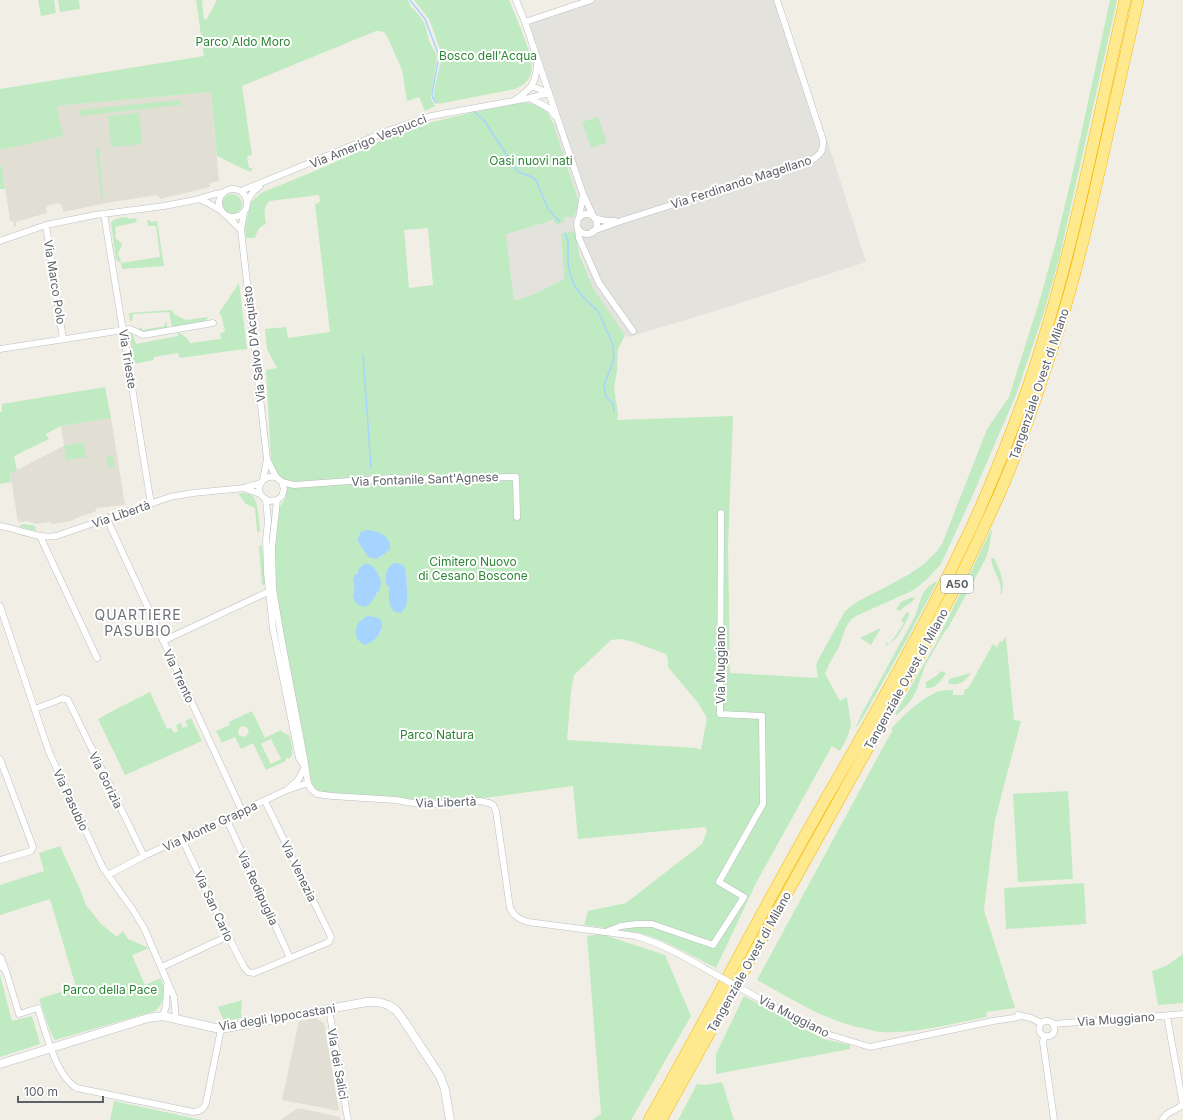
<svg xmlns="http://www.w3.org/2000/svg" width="1183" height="1120" font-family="Inter,sans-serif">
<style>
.industrial{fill:#e4e2dd}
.education{fill:#e1ded4}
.green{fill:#c0eac2;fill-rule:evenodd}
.water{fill:#a7d4ff}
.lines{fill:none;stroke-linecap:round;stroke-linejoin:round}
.stream{stroke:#a7d4ff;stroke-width:1.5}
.street-casing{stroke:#babdc2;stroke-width:7}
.secondary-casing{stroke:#bbbec4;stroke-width:9}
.highway-casing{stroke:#f6b700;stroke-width:12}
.street{stroke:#fff;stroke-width:6}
.secondary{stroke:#fff;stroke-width:8}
.highway{stroke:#ffe98e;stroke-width:11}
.street-bridge-casing{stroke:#babdc2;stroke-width:7;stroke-linecap:butt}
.street-bridge{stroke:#fff;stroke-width:6}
.labels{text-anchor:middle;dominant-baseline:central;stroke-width:4;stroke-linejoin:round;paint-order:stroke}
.shield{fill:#fff;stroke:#8e9095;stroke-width:1}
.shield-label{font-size:11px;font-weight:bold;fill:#5d6167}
.park-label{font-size:12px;fill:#2d8636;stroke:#fff}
.street-label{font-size:12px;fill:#5d6167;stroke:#fff}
.quarter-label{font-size:14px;letter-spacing:1px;fill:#6e7379;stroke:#fff}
</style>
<rect width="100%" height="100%" fill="#f1efe5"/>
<path class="industrial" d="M582,0h197l56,164 31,98 -138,45 -99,30 -4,-2 -32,-47 -16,-45 -16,-9 3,45 -27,14 -23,9 -8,-68 38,-11 10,-5 19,-1 5,-10v-10l-25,-74 9,-3 -35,-102z"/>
<path class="education" d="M211,92l8,89 -9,2v4l-50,12 -3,-4 -51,8 -43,9 -1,-7 -5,-2 -8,2 -3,3 1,5 -31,9v4l-2,1 -1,-6h-3l-8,-55 -2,-1v-15l62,-14 -5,-30z
M111,418l14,87 -29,3v3l-22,8 -2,2 -20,3 -2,-2 -14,2 -8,-3 -10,1 -8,-50 7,-2 47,-24 -3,-20z
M316,1018l8,5 15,88 -57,-11 17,-79z
M298,1108l42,9v3h-58l1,-2z"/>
<path class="green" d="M38,0h16l2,13 -15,3z
M58,0h21l1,9 -20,3z
M196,0h6l2,20 3,-1 10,-19h191l3,7 8,8 6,9 4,17 8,15 -6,42 4,8 -10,5 -6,-14 -12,4 -5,-31 -15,-34c-3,-4 -5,-5 -11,-5l-134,55 10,69 -5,1 2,12h4l-3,4 -33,-16 -6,-64 -154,14 6,30 -63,14v-61l204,-33z
M414,0h95c5,12 10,23 14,35 8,20 18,44 -8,54l-77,15 -4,-6v-7l8,-36 -13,-36z
M1110,0h7l-49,219 -8,36 -16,57 -28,83 -45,104 -30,65 -15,16 -12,10 -58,26c-11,6 -13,22 -18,33 -5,8 -10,16 -13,25l15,27 7,-4 4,29 -4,12 -7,13 -8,-5 -76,137 -40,85c-22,-11 -44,-24 -67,-32 -21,-6 -43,-8 -65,-11l4,-14 38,-8 76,-59 5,-13 -2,-4 -127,12 -5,-53 -81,11 -59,6 -112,-10 -7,-5 -6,-15 -33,-184v-41l4,-40 7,-11 -2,-17 -7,-5 -6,-16 -5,-89 11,-2 -10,-19 -2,-20 21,-2 2,11 42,-6 -15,-128 5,-2 -1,-7 -49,6c-8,6 -5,14 -4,23 -6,2 -9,7 -11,14h-9l-1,-11 5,-22 2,-4 9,-8 61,-25 67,-31 39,-14 46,-11 46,-9h11l8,3 8,6 6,11 26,79 -3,10 -3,5h-9l1,4 -9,4 -2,-6 -10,4 -38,11 8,67 23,-8 27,-14 -3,-45 11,-3 3,2 4,20 14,35 32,47 -7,14 -1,22 -3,17 4,26 -1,6 116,-4 -5,130 2,127 88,5 -2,-12 2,-6 27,-49 10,-8 53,-28 16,-11 13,-13 5,-7 4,-10 41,-105 22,-32 31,-98 17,-61 17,-71zM428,228l5,57 -24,3 -5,-58zM358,543l32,7 -13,9zM364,564l15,28 -4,4 -22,-2 2,-3 -2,-9c1,-2 4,-5 5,-8 2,-6 0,-6 6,-10zM407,574v25l-1,6 -17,-14 -4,-13zM362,619l20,12 -11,11 -14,-5c-2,-8 0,-12 5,-18zM620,639l14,3 32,12 2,6v7l30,36 9,15 -6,32 -5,-2 -129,-8 4,-48 3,-17 37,-35z
M180,100l1,5 -101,11 -1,-6z
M139,113l3,31 -31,3 -3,-31z
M598,117l9,26 -16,5 -9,-26z
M95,149h4l4,48 -2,1 -4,-39z
M0,165l2,1 3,23h-5z
M222 204a10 10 0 1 1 20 0a10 10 0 1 1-20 0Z
M127,217l1,2 8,-1 1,4 -22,5 1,8h-1l1,4h1l5,5 -1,4 -2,3v2h-1l1,4h1l1,6 39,-6 -4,-31h-8l-1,-6h3v2l7,-1 7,45 -42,3 -1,-6 -5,-3 -5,-37c3,-6 11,-5 16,-6z
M239,283l8,66 -17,2 -50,7 -2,-5 -24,4v3l-20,4 -5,-31 4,2 3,9 42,-8v-4l9,6 3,5 31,-4 -1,-5 5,-3 -4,-16 -2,-2z
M171,310l2,2 1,2 12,6 22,-3 -3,5 -33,5 -3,-15 -36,2 -1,7h-2l-1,-8z
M167,322v6l-26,4 -2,-2v-2l2,-1 1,3 23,-4v-3z
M105,387l6,31 -50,8 -15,8 3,5 -35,17 3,14 -7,3 1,9 -11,2v-72h2v-8z
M83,442l3,15 -20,3 -2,-14z
M113,456l2,10 -8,1 -1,-10z
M238,493c4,0 10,0 13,2 8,4 8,28 9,37h-3l-2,-24 -9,-4z
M25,524l2,1h6l3,2 -1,4 -14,-4 -2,-2z
M991,530h1l-3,18 -3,10 -38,70 -6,8 -17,30 -8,23 -4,8 -5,7 -11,11 -2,-1 40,-69z
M259,546h3l3,37 -3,3z
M993,558h1c6,12 12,24 7,37l-1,-1c4,-11 -8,-23 -9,-35z
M936,581l1,1 -31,59 -43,76 -6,10h-1l5,-12 54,-99 6,-18 2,-5 5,-6z
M912,597l3,1c-4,7 -11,7 -15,13l-4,-2 5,-7z
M907,612l2,1v3c-5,9 -13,28 -23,29v-3l4,2 14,-21 -3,-3z
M881,628l-10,17 -11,-7z
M1005,637l1,2 8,81 7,1 -26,99 -11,90 31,98 -29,4 1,5c-33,6 -72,17 -105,15 -5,0 -10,-2 -15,-3 -41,-7 -75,-30 -110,-49l130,-240 6,-10 -2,-1c10,-12 30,-30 44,-36 6,-3 12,-3 18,-3v5h11v-5l3,-1 3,-4 23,-41 4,3 3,-6 2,1z
M941,671l5,2c-5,8 -10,16 -20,15v-6l10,-6z
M971,673c-6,9 -13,14 -23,10l1,-4z
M150,692l17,37 4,-1 3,5 4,-2 -2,-6 5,-2 2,5 5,-2 -3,-5 6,-3 11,23 -77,34 -27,-56 22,-12z
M252,711l13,27 16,-8 1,2 7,3c2,7 6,17 1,23h-4v3l-20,9 -13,-27 -12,6 -6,-12 -13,6 -6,-12 14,-6 -1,-3zM243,726l3,1 3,4 -2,4 -4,2 -4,-2 -1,-4 2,-4zM271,739l10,20 -10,5 -10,-20z
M1068,791l5,88 -55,3 -5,-88z
M60,846l20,43 6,16 15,19 16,13 6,-6 5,8 21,9 -17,7 13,30 16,-7c4,17 7,19 -6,33l-100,29 -5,-9 -11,-32 37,-12 -26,-88 -50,16v-30l44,-14 -5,-18z
M1084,883l2,41 -80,5 -2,-41z
M601,934l64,21 26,61 -60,104h-39l9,-6 -14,-178z
M1183,954v49l-25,2 -6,-34 14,-5z
M0,975l12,46 20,-5 8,28 -40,13z
M744,996l80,43 26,6v4l-134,25v-20z
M242,1000l-1,13 1,5 -18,3 -6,-14z
M722,1082l12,38h-56l19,-36 7,1z
M114,1101l88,19h-92z"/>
<path class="water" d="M366,530c12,1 26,5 24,20l-13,9 -9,-2 -11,-17 4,-8z
M394,563h3l6,2c5,8 3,15 4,23 0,9 2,18 -6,25l-6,-1c-7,-6 -6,-13 -6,-20 1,-3 -2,-6 -3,-9 -2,-7 1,-16 8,-20z
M364,564c7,-1 11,4 14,10 6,11 2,16 -5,25 -1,2 -3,5 -6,7 -6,3 -15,-5 -14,-12 0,-1 1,-1 1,-2 2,-8 -4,-10 2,-18h2c0,-6 2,-7 6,-10z
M368,616l8,1 4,2c6,11 -4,22 -15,26 -15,-7 -11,-23 3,-29z"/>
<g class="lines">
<path class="stream" d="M410,0l15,19 14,37 -7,38 1,4 3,5
M474,112l9,7 35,53 14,5 4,3 12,29 11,12
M565,233l3,9v22l3,13 5,11 10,12 12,11 15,34 1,14 -10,26 2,11 7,8 1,8
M363,355l8,113"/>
<g class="street-casing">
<path id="street" d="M516,0l9,22 58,172 11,24 12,3h9
M525,22l66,-22
M531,86l18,7
M530,98l20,11 5,7
M515,100c16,-11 21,-16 22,-36
M219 203a14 14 0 1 1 28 0a14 14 0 1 1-28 0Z
M241,191l149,-61 41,-14 99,-18 19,-5
M199,199l9,4 12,7
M247,201l6,-9 7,-6
M244,212l-3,18 26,229 9,18 6,5 1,4 1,3 -2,7 -5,4 -8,1 -5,-3 -4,-4 -16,-6
M104,214l47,290
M577 224a10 10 0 1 1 20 0a10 10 0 1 1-20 0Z
M228,217l13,13
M579,218l4,-24
M46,225l17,114
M578,229l1,9 20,45 34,48
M593,231l28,-10 191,-61c10,-7 11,-9 11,-20l-46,-140
M0,241l46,-16 49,-10 69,-9 31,-6 20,-6 7,-1
M0,349l130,-20 13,6 70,-12
M263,480l4,-21
M282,482l12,3 98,-7 25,1 99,-2 1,40
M260,494c-3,-10 4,-19 16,-17
M277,500l-5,47 1,42 9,53 22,115 4,27 4,6 5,4 15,2 64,4 28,5 56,-4 9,2 4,2 3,6 14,97c4,8 9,11 18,14l108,14c27,8 51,22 75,36
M107,519l135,292
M0,526c19,3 37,13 56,10l114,-39 23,-4 51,-5 17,-5
M40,536l57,122
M0,606l49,146 54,116 30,42 11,18 30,69 2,22
M163,641l109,-51
M35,709l26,-10 2,-1 5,2 76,156
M0,759l33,88 -2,4 -31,9
M290,789l18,-6
M226,818l64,140
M182,839l46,97 16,31 4,5 6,1 75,-31 2,-5 -66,-136
M108,875l36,-19 143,-66 11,-10 7,-13 -6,-9 -26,-129 -6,-56 -1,-33 2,-19 -2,-21
M608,931l13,-5 16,-2h15l61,21 31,-48 -25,-15 44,-78 -1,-88 -42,-2 1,-201
M0,957l1,1 5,13 -6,-6
M162,967l66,-31
M6,971l13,43 19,-6c7,22 18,69 39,80l116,24c7,0 11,-3 13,-9l15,-74
M751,994l58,32 18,8 43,13 123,-26 20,-3 8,-2
M329,1009l19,111
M1018,1015l13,3 10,5
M163,1016l3,-10 1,-20
M1167,1016l16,89
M1041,1023c4,-3 9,-3 12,1l95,-7 35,-3
M1041,1023c-9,17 20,18 12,1
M1044,1036l-1,6 11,78
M1162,1120l5,-6 16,-9"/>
</g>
<g class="secondary-casing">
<path id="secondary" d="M0,1064l148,-46 15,-2 48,11 10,2 146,-27h11l10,3 8,5 8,11 36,55 5,14 5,30"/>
</g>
<g class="highway-casing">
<path id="highway" d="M649,1120c57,-100 109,-202 166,-302 51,-89 103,-178 147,-271 21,-42 38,-86 55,-130 51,-135 76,-277 108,-417
M661,1120l269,-484c27,-51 52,-102 75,-155 21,-50 37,-102 54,-153 18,-57 31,-115 44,-173 12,-52 23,-103 35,-155"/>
</g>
<use href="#street" class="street"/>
<use href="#secondary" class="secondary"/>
<use href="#highway" class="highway"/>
<g class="street-bridge-casing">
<path id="street-bridge" d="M711,972l40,22"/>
</g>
<use href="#street-bridge" class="street-bridge"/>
</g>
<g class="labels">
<rect class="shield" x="941" y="575" width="32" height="18" rx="3"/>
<g class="shield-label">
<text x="957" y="584">A50</text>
</g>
<g class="park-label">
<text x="243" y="41">Parco Aldo Moro</text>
<text x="488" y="55">Bosco dell'Acqua</text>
<text x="531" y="160">Oasi nuovi nati</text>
<text x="473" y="561">Cimitero Nuovo<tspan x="473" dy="14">di Cesano Boscone</tspan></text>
<text x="437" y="734">Parco Natura</text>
<text x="110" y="989">Parco della Pace</text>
</g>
<g class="street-label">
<text transform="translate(368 141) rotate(-22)">Via Amerigo Vespucci</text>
<text transform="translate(741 182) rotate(-18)">Via Ferdinando Magellano</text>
<text transform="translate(55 282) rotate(81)">Via Marco Polo</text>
<text transform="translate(254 344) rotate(-97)">Via Salvo D'Acquisto</text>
<text transform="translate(128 359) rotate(81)">Via Trieste</text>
<text transform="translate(1039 384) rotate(-71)">Tangenziale Ovest di Milano</text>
<text transform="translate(425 479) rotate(-2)">Via Fontanile Sant'Agnese</text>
<text transform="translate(121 514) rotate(-19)">Via Libertà</text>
<text transform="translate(720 665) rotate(-90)">Via Muggiano</text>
<text transform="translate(179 676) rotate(65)">Via Trento</text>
<text transform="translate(906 679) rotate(-61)">Tangenziale Ovest di Milano</text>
<text transform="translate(106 780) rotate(64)">Via Gorizia</text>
<text transform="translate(71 800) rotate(65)">Via Pasubio</text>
<text transform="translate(446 802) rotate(-2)">Via Libertà</text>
<text transform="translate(210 826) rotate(-25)">Via Monte Grappa</text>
<text transform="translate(299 871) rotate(64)">Via Venezia</text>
<text transform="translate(258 888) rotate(65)">Via Redipuglia</text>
<text transform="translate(214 906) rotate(65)">Via San Carlo</text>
<text transform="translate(749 962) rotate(-61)">Tangenziale Ovest di Milano</text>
<text transform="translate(794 1016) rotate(27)">Via Muggiano</text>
<text transform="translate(277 1017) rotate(-9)">Via degli Ippocastani</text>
<text transform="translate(1116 1019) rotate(-4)">Via Muggiano</text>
<text transform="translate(338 1064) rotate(80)">Via dei Salici</text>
</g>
<g class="quarter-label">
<text x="138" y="614">QUARTIERE<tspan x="138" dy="16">PASUBIO</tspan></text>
</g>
</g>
<path d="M18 1096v6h85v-6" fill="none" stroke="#5d6167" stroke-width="2"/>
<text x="24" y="1096" font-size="12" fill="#5d6167" stroke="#ffffff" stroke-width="3" paint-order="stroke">100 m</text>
</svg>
